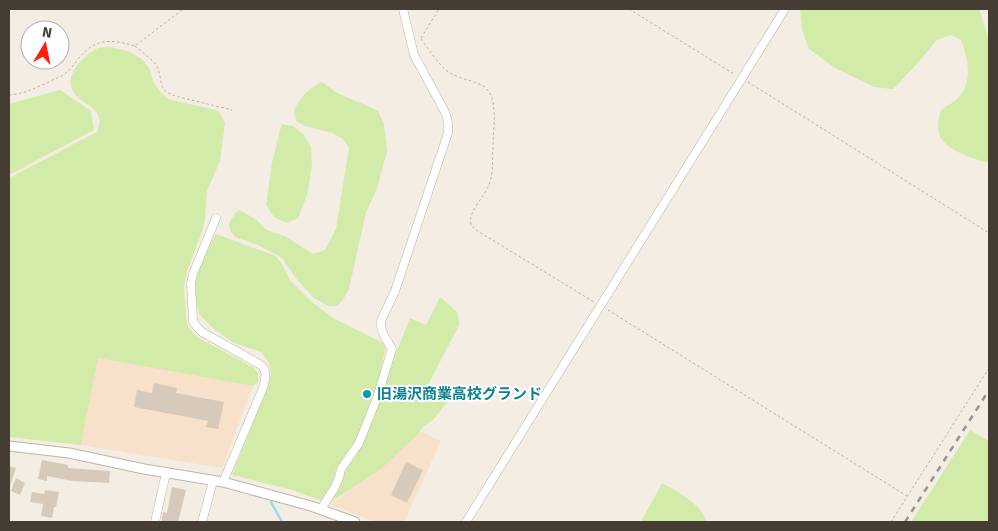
<svg xmlns="http://www.w3.org/2000/svg" width="998" height="531" font-family="Signika,'Noto Sans JP',sans-serif">
<style>
.commercial{fill:#f7e1cb}
.green{fill:#d2eba8}
.lines{fill:none;stroke-linecap:round;stroke-linejoin:round}
.stream{stroke:#99d8f5;stroke-width:2.5}
.building{fill:#d8caba}
.minor-casing{stroke:#bfb4a5;stroke-width:9}
.tertiary-casing{stroke:#bfb4a5;stroke-width:11}
.path{stroke:#c2ae95;stroke-width:1;stroke-dasharray:2.5 2.5;stroke-linecap:butt}
.minor{stroke:#fff;stroke-width:8}
.tertiary{stroke:#fff;stroke-width:9}
.rail{stroke:#949494;stroke-width:2.5;stroke-dasharray:6 6;stroke-linecap:butt}
.culture-dot{fill:#0f9aa8;stroke:#fff;stroke-width:2}
.labels{text-anchor:middle;dominant-baseline:central;stroke-width:4;stroke-linejoin:round;paint-order:stroke}
.culture-label{font-size:15px;font-weight:bold;fill:#0d838f;stroke:#fff;text-anchor:start}
</style>
<rect width="100%" height="100%" fill="#f3ede3"/>
<path class="commercial" d="M98,358l155,28 -31,82 -141,-23z
M420,431l21,10 -37,81h-30l-45,-18 51,-34z"/>
<path class="green" d="M800,9h179l10,31v123c-15,-4 -45,-13 -50,-29 -2,-8 0,-17 2,-24 5,-4 12,-7 16,-11 17,-17 11,-40 4,-59l-10,-5 -14,5 -22,26 -22,23 -19,-2 -39,-19 -26,-19 -7,-19z
M111,47l16,4 15,8 7,9 5,15 7,10 7,6 51,12 6,12 -5,38 -13,30 -2,28 -3,13 -15,39 -3,15 2,31 2,10 9,10 56,30 5,6v9l-5,4 -155,-28 -17,87 -72,-8v-259l88,-46c2,-7 4,-12 0,-19 -5,-8 -18,-12 -23,-20 -11,-17 8,-36 22,-44 4,-2 10,-2 15,-2z
M322,82l15,11 26,11 15,7 6,13 3,27 -10,38 -11,23 -17,77 -5,9 -7,8h-9l-15,-9 -15,-16 -16,-23 -24,-13 -23,-8 -5,-7 -1,-7 7,-11 4,-2 18,11 7,8 7,3 13,4 15,10 13,8 12,-4 11,-21 13,-81 -6,-9 -11,-6 -27,-7 -9,-5c0,-3 -2,-6 -2,-8 1,-11 18,-28 28,-31z
M60,90l31,21 3,19 -85,45v-71z
M282,124l11,2 11,9 7,12 1,19 -5,29 -9,23 -11,5 -13,-6 -8,-12 6,-42 7,-29z
M216,234l60,22 7,10 7,14 22,22 21,16 52,26v7l-7,30 -21,57 -21,30 -3,14 -11,19 -30,-11 -60,-15 36,-89 3,-13 -2,-10 -8,-11 -29,-10 -19,-14 -14,-14 -5,-19 5,-32z
M440,297l18,16 1,12 -32,62 21,14 -15,19 -9,6 -9,11 -35,33 -48,31 12,-25 4,-9 16,-26 21,-57 4,-13 21,-53 16,7z
M970,430l19,11v81h-78z
M662,483c16,9 40,21 44,39h-65z"/>
<g class="lines">
<path class="stream" d="M271,502l11,20"/>
</g>
<path class="building" d="M154,383l23,5 -1,5 48,9 -6,27 -12,-2 2,-6 -74,-14 3,-17 15,3z
M42,460l26,5v3l42,3 -1,12 -37,-2 -25,-5v5l-9,-2z
M406,462l17,8 -16,33 -16,-8z
M9,466l7,2 -6,18h-1z
M16,478l9,5 -5,12 -9,-4z
M172,487l14,3 -8,32h-17l2,-10 4,1z
M45,490l14,2 -3,15h-2l-2,11 -11,-2 2,-12 -13,-2 2,-10 12,2z"/>
<g class="lines">
<g class="minor-casing">
<path id="minor" d="M216,218l-23,56 -2,10 2,37 4,6 5,5 59,33c7,6 4,15 2,23l-40,94
M321,509l14,-22 4,-9 2,-9 18,-26 18,-45 15,-49c-5,-9 -12,-17 -11,-28l14,-30 53,-158c1,-9 0,-15 -4,-23l-30,-55 -11,-46
M155,522l11,-49
M202,522l11,-41
M466,522l319,-513"/>
</g>
<g class="tertiary-casing">
<path id="tertiary" d="M9,446l60,7 75,16 79,13 88,24 44,16"/>
</g>
<path class="path" d="M629,9l105,65
M421,38l18,-29
M421,39c7,9 17,25 26,32 22,15 46,5 47,41 1,11 -1,23 -1,34 -1,14 1,28 -5,41 -4,9 -21,28 -17,37 1,3 3,4 5,6l118,72
M135,46l19,16 4,6 4,18 4,6 9,4 57,14
M748,82l241,151
M9,95c15,-1 26,-7 40,-13 4,-3 10,-4 14,-7 7,-4 11,-11 16,-17 16,-20 32,-19 56,-12l48,-37
M608,310l299,186
M891,522l98,-154"/>
<use href="#minor" class="minor"/>
<use href="#tertiary" class="tertiary"/>
<path class="rail" d="M905,522l84,-132"/>
</g>
<circle class="culture-dot" cx="367" cy="394" r="5"/>
<g class="labels">
<g class="culture-label">
<text x="377" y="394">旧湯沢商業高校グランド</text>
</g>
</g>
<rect width="998" height="531" fill="none" stroke="#453c33" stroke-width="20"/>
<g transform="translate(45 45) rotate(10)"><circle r="24" fill="#ffffff" stroke="#b5b1ad"/>
<path d="M0-4L9 19L0 12L-9 19Z" fill="#ff1e0e"/>
<text y="-8" font-size="14" font-weight="bold" text-anchor="middle" fill="#453c33">N</text>
</g>
</svg>
